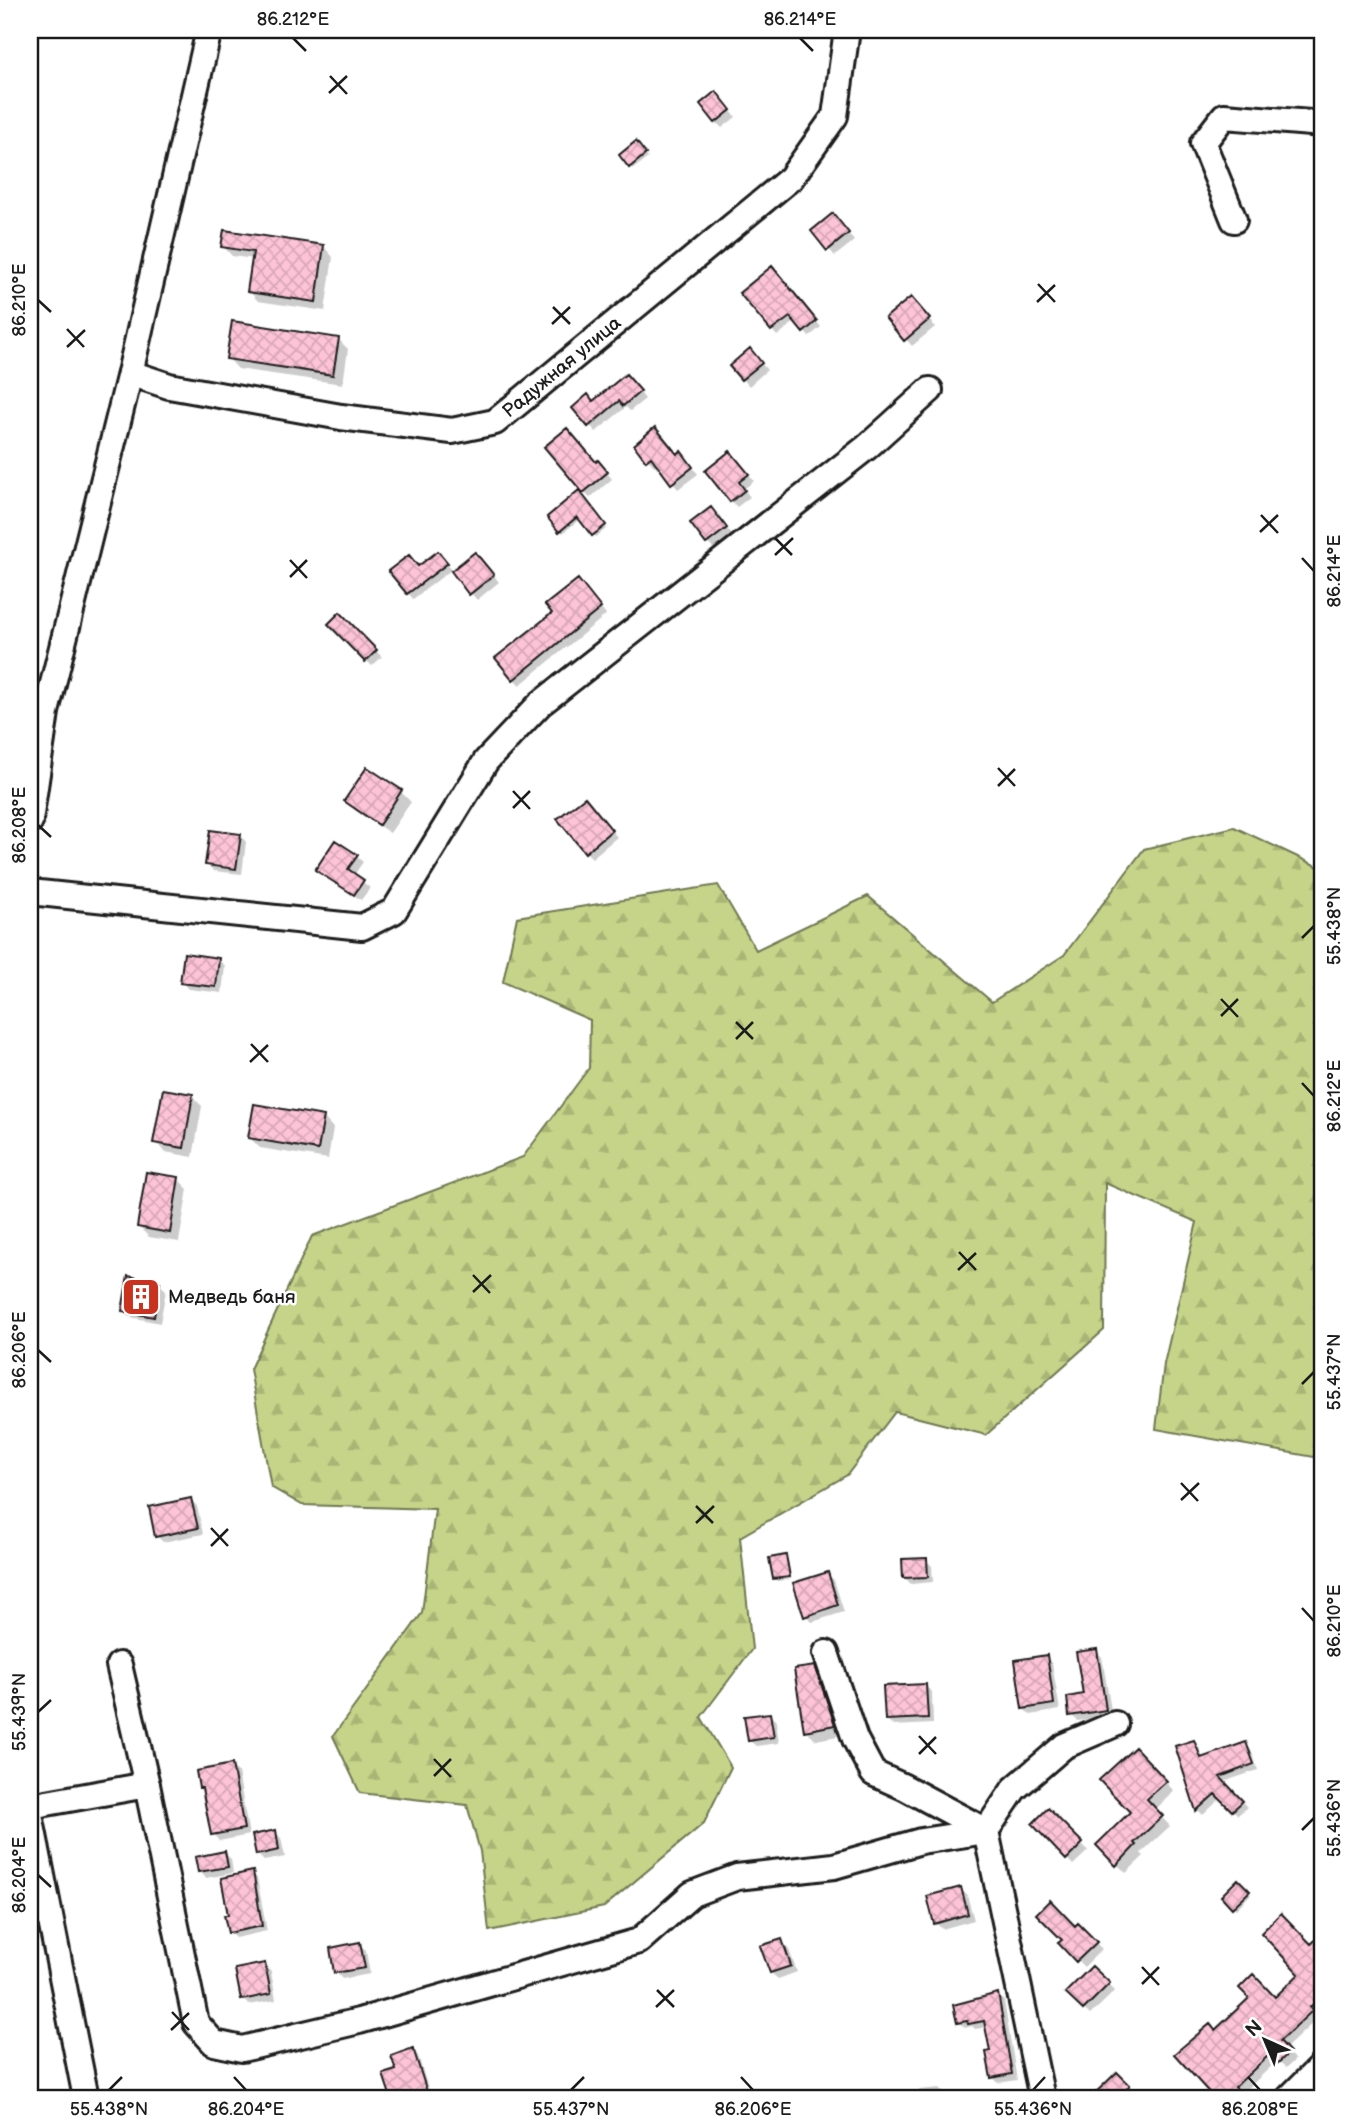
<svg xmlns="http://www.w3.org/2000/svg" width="1353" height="2128" font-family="'Balsamiq Sans',sans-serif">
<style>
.forest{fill:url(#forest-firs);stroke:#707852;stroke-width:2}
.shadow{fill:#0003}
.building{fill:url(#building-cross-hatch);stroke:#1c1c1c;stroke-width:2}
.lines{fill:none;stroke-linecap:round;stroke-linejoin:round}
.minor-casing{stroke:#1c1c1c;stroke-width:30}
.minor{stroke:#fff;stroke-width:24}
.ticks{fill:none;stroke:#1c1c1c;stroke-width:2.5}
.labels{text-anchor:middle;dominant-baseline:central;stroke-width:5;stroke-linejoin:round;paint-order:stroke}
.street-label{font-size:19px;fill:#1c1c1c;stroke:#fff}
.poi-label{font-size:19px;fill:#1c1c1c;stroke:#fff;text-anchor:start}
.neatline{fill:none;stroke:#1c1c1c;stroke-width:2.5}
.ticks-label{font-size:18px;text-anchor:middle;fill:#1c1c1c}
</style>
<defs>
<pattern id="forest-firs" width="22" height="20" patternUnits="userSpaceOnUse" patternTransform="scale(1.75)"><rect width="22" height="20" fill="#c5d488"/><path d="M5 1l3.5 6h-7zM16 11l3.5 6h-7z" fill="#a9b575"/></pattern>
<pattern id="building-cross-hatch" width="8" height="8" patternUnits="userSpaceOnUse" patternTransform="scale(1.75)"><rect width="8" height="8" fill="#fdc3d7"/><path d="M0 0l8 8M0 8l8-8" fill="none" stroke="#d8a7b8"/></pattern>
</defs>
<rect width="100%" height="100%" fill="#fff"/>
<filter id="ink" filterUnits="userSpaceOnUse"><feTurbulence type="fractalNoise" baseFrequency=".0143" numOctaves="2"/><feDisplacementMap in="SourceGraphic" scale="14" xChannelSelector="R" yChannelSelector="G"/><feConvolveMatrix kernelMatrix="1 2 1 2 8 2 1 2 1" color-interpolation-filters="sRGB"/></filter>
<g filter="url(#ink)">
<path class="forest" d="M1234,827l89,42v580l-9,8 -158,-28 8,-65 33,-142 -92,-39 -1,147 -118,105 -91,-23 -48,63 -107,62 12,112 -51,68 30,50 -27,56 -100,84 -115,24 -9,-80 -13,-46 -107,-12 -27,-57 89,-123 13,-104 -133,-4 -31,-18 -21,-118 62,-133 211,-79 66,-89 1,-48 -87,-38 14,-65 201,-32 38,65 112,-54 124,106 72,-47 80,-106z"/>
<path class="shadow" d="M722,100l14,17 -14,11 -6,-6z
M636,144l12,14 -15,11 -11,-14z
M839,222l15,19 -19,15 -22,-25z
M223,246l101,1 9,10 -8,54 -67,-10 -9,-10 5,-32 -22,-3z
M778,273l43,54 -12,10 -13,-16 -19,15 -35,-43z
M917,305l18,22 -23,19 -24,-28z
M338,339l10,10 -5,35 -105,-15 -10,-11z
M756,357l11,13 -18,16 -18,-20z
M632,382l13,17 -15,12 -4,-4 -30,25 -22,-24 20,-5z
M636,446l51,14 11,14 -20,15 -21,-26 -3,3z
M736,459l18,22 -10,8 6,8 -13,10 -6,-6z
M596,465l7,3 9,11 -22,19 -6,-6z
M582,495l25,33 -11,9 -15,-19 -18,15 -3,-2z
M717,516l15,19 -18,14 -7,-6z
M443,559l10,12 29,-11 17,22 -22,18 -26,-30 -38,29 -22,-28 28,-3z
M584,588l22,27 -86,70 -6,-6z
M340,615l42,42 -10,9 -42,-42z
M401,792l10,10 -21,31 -34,-22 -10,-10z
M591,805l26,32 -25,21 -6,-6z
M240,835l6,7 -4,32 -28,-3 -7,-6z
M356,856l7,6 -9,13 16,13 -9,12 -44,-30z
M218,959l7,7 -3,27 -33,-4 -7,-7z
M192,1096l10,10 -9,51 -28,-5 -10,-10z
M323,1117l10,11 -5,31 -68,-11 -10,-10z
M178,1179l10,10 -9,53 -30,-5 -10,-10z
M159,1284l7,6 -6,33 -30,-6 -6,-6z
M191,1500l6,6 6,28 -40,8 -6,-6z
M786,1557l2,3 3,19 -14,2 -2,-3z
M926,1560l6,6 1,16 -22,2 -7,-7z
M827,1574l7,6 10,32 -32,10 -6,-6z
M1096,1651l6,6 10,59 -34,5 -7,-6 14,-20z
M1046,1657l6,7 8,46 -30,5 -6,-6z
M814,1668l10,10 19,57 -27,5 -10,-10z
M925,1686l7,6 1,32 -40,2 -6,-6z
M770,1715l6,6 3,22 -23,3 -7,-6z
M1194,1742l5,5 4,12 43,-15 5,6 7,20 -35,12 24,25 -9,8 -17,-17 -18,17 -5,-5 -21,-63z
M1135,1750l39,41 -19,19 15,16 -29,27 3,3 -18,17 -28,-28 34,-33z
M231,1766l7,6 11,63 -30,6 -6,-7 -9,-43 -3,-3z
M1048,1811l40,40 -15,14 -39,-41z
M275,1832l6,6 4,19 -21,4 -7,-7z
M224,1853l7,6 2,14 -27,5 -6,-6z
M252,1873l5,5 10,53 -32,7 -6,-6 1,-16z
M1238,1881l13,13 -15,15 -13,-13z
M960,1889l7,6 7,25 -32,9 -6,-6z
M1078,1926l24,23 -18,18 -24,-24z
M1323,1935v73l-7,7 2,3 -33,31 10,11 -9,8 -8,-8 -37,35 2,3h-26l-40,-44 98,-55 27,-25 9,-27z
M781,1941l7,6 9,25 -19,7 -7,-6z
M360,1944l6,7 4,23 -28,5 -6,-7z
M264,1965l7,7 5,28 -27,5 -7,-6z
M1092,1968l23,23 -25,24 -23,-22z
M998,1995l6,6 13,79 -19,3 -5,-6 -1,-25 -5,-25 -12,2 -3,-3 -7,2 -6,-6z
M413,2050l5,6 13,42h-39l-7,-23 13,-4z
M1117,2074l18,19 -5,5h-29l-4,-4z
M940,2088l6,6v4h-26l-1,-8z"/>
<path class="building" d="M716,91l15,19 -16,13 -15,-19z
M636,141l10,13 -17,14 -10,-13z
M833,213l16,20 -22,18 -16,-20z
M224,230l100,15 -8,57 -69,-10 6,-40 -32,-5z
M772,266l45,55 -14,12 -13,-16 -19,14 -32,-38z
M911,297l19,22 -26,22 -19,-23z
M232,321l107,17 -6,37 -107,-16z
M750,348l12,15 -21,17 -12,-14z
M626,374l15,17 -18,15 -4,-5 -31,26 -16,-19 16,-14 5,7z
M655,427l22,27 4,-3 12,16 -22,17 -20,-27 -5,4 -12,-16z
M567,428l29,34 2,-2 10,12 -25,21 -39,-46z
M730,451l19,23 -10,8 6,8 -15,12 -25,-31z
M579,490l27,35 -14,11 -15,-19 -18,15 -12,-15z
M711,507l16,21 -21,16 -16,-21z
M438,551l10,12 -41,31 -19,-23 21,-16 9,11z
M475,552l19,23 -25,20 -18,-24z
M578,579l23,29 -88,72 -18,-22 57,-45 -7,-8z
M340,612l37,38 -12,12 -37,-38z
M367,767l35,23 -23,35 -35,-24z
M585,797l27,33 -27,23 -28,-34z
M210,830l31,4 -5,35 -31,-4z
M335,840l23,15 -10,14 16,11 -10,15 -39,-25z
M184,953l35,5 -3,29 -36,-4z
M163,1089l30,5 -9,54 -31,-5z
M254,1104l70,12 -6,34 -70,-12z
M146,1172l33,5 -9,56 -33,-6z
M128,1276l32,6 -6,35 -32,-6z
M191,1498l7,30 -43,9 -6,-30z
M786,1555l4,22 -17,2 -4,-21z
M927,1558l1,19 -25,1 -1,-19z
M828,1572l10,33 -34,12 -11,-34z
M1097,1649l9,61 -37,6 -2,-19 16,-3 -7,-42z
M1047,1655l7,49 -32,5 -7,-49z
M815,1666l20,59 -31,6 -10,-62z
M926,1684l2,34 -43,2 -2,-34z
M770,1713l4,24 -26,4 -4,-25z
M1194,1740l7,18 45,-16 8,22 -34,13 23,24 -11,10 -17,-17 -19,17 -21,-65z
M1135,1747l32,34 -20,18 16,17 -29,27 2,2 -20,21 -20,-21 34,-33 -31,-32z
M232,1764l12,65 -33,6 -9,-47h-3l-3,-17z
M1048,1808l35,35 -17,17 -34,-36z
M276,1830l3,20 -23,5 -4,-20z
M225,1851l3,16 -30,5 -3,-15z
M253,1871l9,55 -34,7 -4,-18h4l-7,-37z
M1238,1879l12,12 -18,17 -11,-12z
M961,1887l7,27 -34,10 -7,-28z
M1050,1900l25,26 3,-3 19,19 -21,20 -18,-19 4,-3 -26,-26z
M1281,1913l30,31 12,-11v62l-13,12 3,3 -33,31 10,11 -12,11 -8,-9 -35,33 10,11h-31l-40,-44 36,-30 5,6 34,-32 -10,-10 14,-14 22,23 24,-23 -38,-41z
M782,1939l9,27 -21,7 -10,-27z
M360,1942l5,26 -31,5 -4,-25z
M265,1963l6,31 -30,6 -6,-31z
M1092,1966l18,17 -27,27 -18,-17z
M998,1993l14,81 -21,4 -5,-26 4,-1 -6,-30 -16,3 -1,-3 -10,2 -4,-18z
M413,2048l14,44 -19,6h-17l-8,-24 13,-4 -5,-14z
M1117,2072l13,13 -13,13h-27z"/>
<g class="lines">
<g class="minor-casing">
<g id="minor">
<path d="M1234,220l-31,-77 21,-27 99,8"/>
<path id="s1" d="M130,373l39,13 172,31 111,14 43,-9 296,-244 44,-62 12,-86"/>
<path d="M30,821l16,-109 84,-339 79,-343"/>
<path d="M30,892l332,35 32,-16 92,-150 54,-57 327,-257 63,-57"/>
<path d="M826,1653l29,86 18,34 31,14 82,44"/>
<path d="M119,1665l28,120"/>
<path d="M30,1806l117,-21 49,238 18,20 28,6 117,-28 280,-80 53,-47 45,-17 97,-11 87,-25 65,-10"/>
<path d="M30,1815l56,283"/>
<path d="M1042,2098l-56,-267 28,-42 50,-43 51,-22"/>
<path d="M1289,2098l34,-34"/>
</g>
</g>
<use href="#minor" class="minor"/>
</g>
</g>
<path class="ticks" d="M293,38l13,13M800,38l13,13M330,76l17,18M329,93l18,-17M1038,284l17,18M38,300l13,12M1037,302l18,-17M553,307l17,17M552,324l18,-17M67,329l17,18M67,347l18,-17M1261,515l17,18M1260,532l18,-17M775,538l17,17M775,555l18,-17M1302,558l12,13M290,560l17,18M290,577l17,-17M998,768l17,18M998,786l17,-17M513,791l17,18M513,808l17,-17M38,825l13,12M1302,938l12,-12M1221,999l17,18M1221,1016l17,-17M736,1022l17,17M736,1039l17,-17M251,1044l17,18M250,1062l18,-17M1302,1083l12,13M959,1252l17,18M958,1270l18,-17M473,1275l17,18M473,1292l18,-17M38,1350l13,12M1302,1384l12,-12M1181,1483l17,18M1181,1500l18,-17M696,1506l17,17M696,1523l18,-17M211,1528l17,18M211,1546l17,-17M1302,1608l12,13M38,1712l13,-12M919,1736l17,18M919,1754l17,-17M434,1759l17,18M434,1776l17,-17M1302,1830l12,-12M38,1875l13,12M1142,1967l17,18M1142,1984l17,-17M657,1990l17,17M656,2007l18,-17M172,2012l17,18M171,2030l18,-17M234,2077l12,13M741,2077l12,13M1248,2077l12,13M109,2090l13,-13M571,2090l13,-13M1033,2090l12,-13"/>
<defs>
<g id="building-square" transform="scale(2.0125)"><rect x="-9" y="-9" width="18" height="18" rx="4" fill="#c8321e" stroke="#fff"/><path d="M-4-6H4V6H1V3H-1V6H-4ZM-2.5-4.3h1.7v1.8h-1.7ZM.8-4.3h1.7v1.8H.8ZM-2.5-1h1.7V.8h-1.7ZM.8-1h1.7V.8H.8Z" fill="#fff"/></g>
</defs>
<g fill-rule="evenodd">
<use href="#building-square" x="141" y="1297"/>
</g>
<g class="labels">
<g class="street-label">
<text stroke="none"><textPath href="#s1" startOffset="458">Радужная улица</textPath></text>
</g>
<g class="poi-label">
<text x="168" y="1297">Медведь баня</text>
</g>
</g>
<rect width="1353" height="2128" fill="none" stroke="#fff" stroke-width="77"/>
<g transform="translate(1265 2040) rotate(316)" stroke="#ffffff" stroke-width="5" paint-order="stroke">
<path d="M0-5L12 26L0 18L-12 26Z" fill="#1c1c1c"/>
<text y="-10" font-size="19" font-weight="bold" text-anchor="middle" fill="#1c1c1c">N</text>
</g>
<rect x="38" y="38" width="1276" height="2052" class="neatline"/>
<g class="ticks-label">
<text x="293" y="25">86.212°E</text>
<text x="800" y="25">86.214°E</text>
<text transform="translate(19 300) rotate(-90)" y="6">86.210°E</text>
<text transform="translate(1334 571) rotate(-90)" y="6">86.214°E</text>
<text transform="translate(19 825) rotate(-90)" y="6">86.208°E</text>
<text transform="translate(1334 926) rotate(-90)" y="6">55.438°N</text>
<text transform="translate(1334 1096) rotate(-90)" y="6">86.212°E</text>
<text transform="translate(19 1350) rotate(-90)" y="6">86.206°E</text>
<text transform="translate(1334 1372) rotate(-90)" y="6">55.437°N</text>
<text transform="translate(1334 1621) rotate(-90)" y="6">86.210°E</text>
<text transform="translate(19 1712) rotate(-90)" y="6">55.439°N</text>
<text transform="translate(1334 1818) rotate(-90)" y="6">55.436°N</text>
<text transform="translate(19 1875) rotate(-90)" y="6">86.204°E</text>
<text x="109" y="2115">55.438°N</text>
<text x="246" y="2115">86.204°E</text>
<text x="571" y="2115">55.437°N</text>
<text x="753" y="2115">86.206°E</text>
<text x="1033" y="2115">55.436°N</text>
<text x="1260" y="2115">86.208°E</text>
</g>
</svg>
